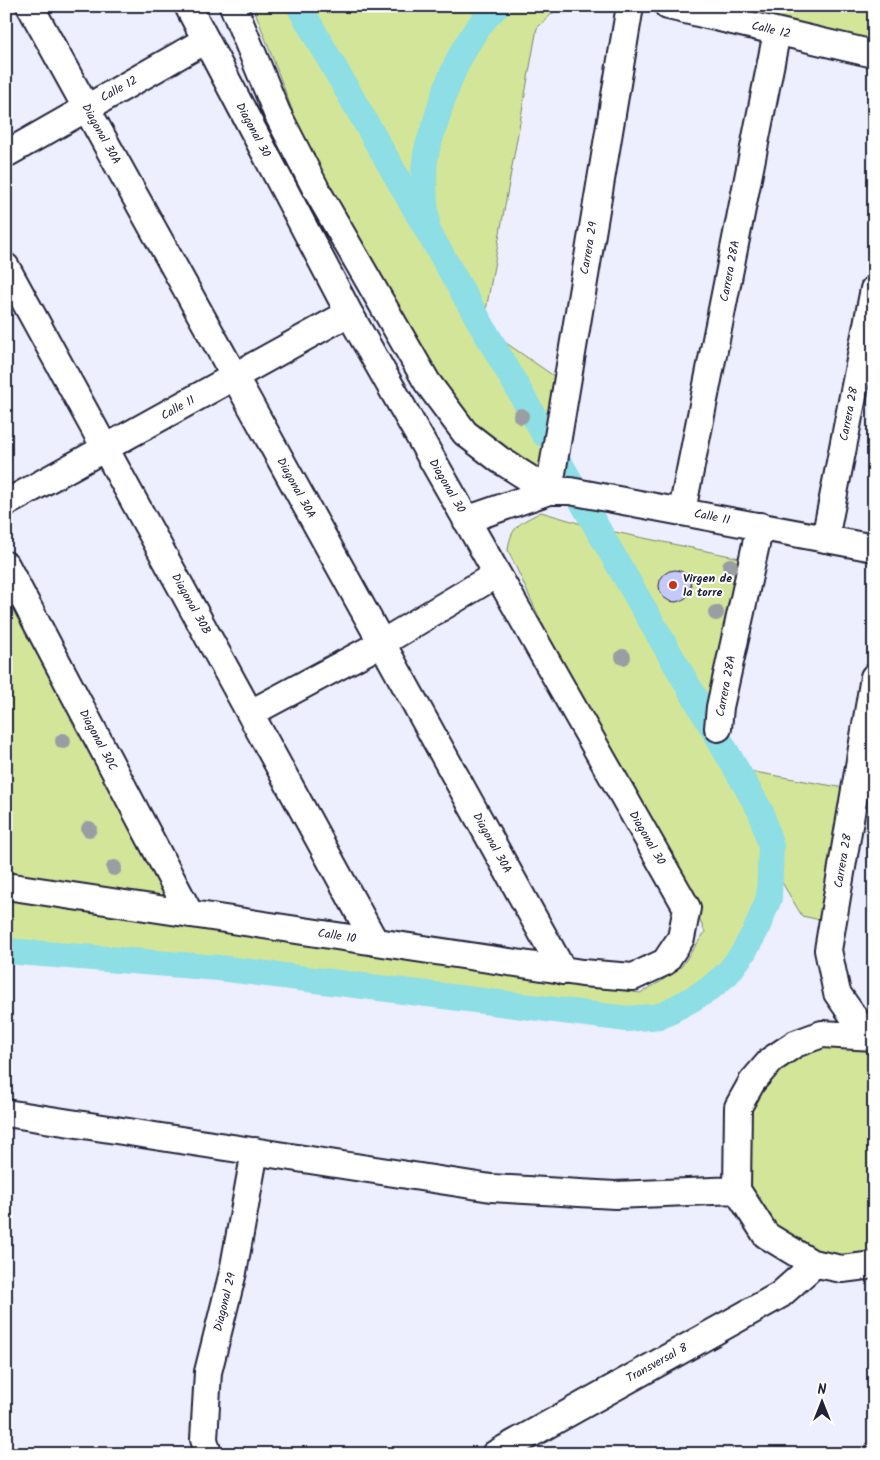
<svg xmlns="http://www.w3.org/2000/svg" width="880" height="1460" font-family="Kalam,sans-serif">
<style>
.green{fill:#d3e599;stroke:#7a846a}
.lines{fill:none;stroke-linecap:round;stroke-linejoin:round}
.canal{stroke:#8ddee5;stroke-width:26}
.building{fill:#c4c8fa;stroke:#22223b}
.street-casing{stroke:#22223b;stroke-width:30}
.street{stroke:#fff;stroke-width:26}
.tree{fill:#9a9ea2}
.poi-dot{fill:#c8321e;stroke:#fff;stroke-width:2}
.labels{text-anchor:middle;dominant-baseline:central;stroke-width:4;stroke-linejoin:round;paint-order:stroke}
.street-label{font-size:12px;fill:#22223b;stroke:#fff}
.poi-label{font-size:12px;font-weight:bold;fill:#22223b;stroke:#fff;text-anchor:start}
</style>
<rect width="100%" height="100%" fill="#edeefe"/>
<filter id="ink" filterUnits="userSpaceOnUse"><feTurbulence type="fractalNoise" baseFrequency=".02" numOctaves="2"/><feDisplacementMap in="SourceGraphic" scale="10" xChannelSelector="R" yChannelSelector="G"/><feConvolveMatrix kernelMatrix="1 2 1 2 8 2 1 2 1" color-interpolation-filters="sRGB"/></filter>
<g filter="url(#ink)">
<path class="green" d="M253,6h307l-23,22 -54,299 78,54 -12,109 -84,-57 -143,-244z
M701,6h173v48z
M541,512l51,15 169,286 10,34 -2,51 -27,55 -15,18 -19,18 -48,26 -33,3 -406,-54 -215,-14v-53l634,96 20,-11 21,-15 24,-35 -14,-31 -132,-241 -51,-110c3,-25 13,-27 33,-38z
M605,530l140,29 -28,160 -53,-93z
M6,565l184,349 -184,-28z
M749,771l95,17 -24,132 -18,-4 -31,-52 2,-17 -11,-35 -20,-36z
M874,1037v224l-66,9 -71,-80 1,-83 57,-63z"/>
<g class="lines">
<path class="canal" d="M299,6l245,428
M427,223c-2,-22 -5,-47 -1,-69 2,-9 5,-18 8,-26 12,-44 29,-90 63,-122
M6,951l213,17 408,51 33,-3 25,-13 23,-13 20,-17 15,-20 13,-23 13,-32 2,-51 -10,-35 -199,-345"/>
</g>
<path class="building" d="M659 586a16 16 0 1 1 32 0a16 16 0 1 1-32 0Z"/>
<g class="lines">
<g class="street-casing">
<path id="street" d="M30,6l533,965
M233,6l44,107 40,78 110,191 38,51 35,27 49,31
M668,6l206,48
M6,154l200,-114
M6,267l369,675
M549,491l81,-485
M6,503l343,-190
M682,511l95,-479
M466,520l83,-29h21l304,57
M825,539l49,-250
M6,565l184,349
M251,713l131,-70 115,-69
M718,728l2,-21 40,-181
M6,886l576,87 51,4 32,-15 16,-24 6,-30 -338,-595 -161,-307
M867,1036l-30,-43 -9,-43 46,-273
M874,1037l-52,-3 -27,10 -24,16 -19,22 -14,25 -1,83 29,45 46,28 30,6 32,-4
M6,1113l485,75 124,7 122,-5
M208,1454l-4,-15 4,-67 25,-100 22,-121
M495,1454l285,-159 28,-25 4,-7"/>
</g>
<use href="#street" class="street"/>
</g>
<g class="tree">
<circle cx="521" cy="416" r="8"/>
<circle cx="730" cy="566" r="8"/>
<circle cx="716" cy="613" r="8"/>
<circle cx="623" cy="657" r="8"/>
<circle cx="63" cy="741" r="8"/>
<circle cx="89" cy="829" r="8"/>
<circle cx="114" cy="868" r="8"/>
</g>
</g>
<circle class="poi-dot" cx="673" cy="585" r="5"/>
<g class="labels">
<g class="street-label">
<text transform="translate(771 30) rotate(13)">Calle 12</text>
<text transform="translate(119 89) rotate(-29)">Calle 12</text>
<text transform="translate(253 130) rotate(62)">Diagonal 30</text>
<text transform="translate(101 134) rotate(61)">Diagonal 30A</text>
<text transform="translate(589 248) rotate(-80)">Carrera 29</text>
<text transform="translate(730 271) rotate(-79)">Carrera 28A</text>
<text transform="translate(178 408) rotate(-29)">Calle 11</text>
<text transform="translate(849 414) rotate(-79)">Carrera 28</text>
<text transform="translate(447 486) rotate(60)">Diagonal 30</text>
<text transform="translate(296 488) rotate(61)">Diagonal 30A</text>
<text transform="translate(712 517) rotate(11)">Calle 11</text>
<text transform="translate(191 604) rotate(61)">Diagonal 30B</text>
<text transform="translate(726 686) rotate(-79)">Carrera 28A</text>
<text transform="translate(98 740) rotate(62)">Diagonal 30C</text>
<text transform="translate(647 838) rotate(60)">Diagonal 30</text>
<text transform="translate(492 843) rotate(61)">Diagonal 30A</text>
<text transform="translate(843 861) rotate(-80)">Carrera 28</text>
<text transform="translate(337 936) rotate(9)">Calle 10</text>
<text transform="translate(225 1302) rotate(-76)">Diagonal 29</text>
<text transform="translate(657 1363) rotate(-29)">Transversal 8</text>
</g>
<g class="poi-label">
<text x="683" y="578">Virgen de<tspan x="683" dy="14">la torre</tspan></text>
</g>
</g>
<rect width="880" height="1460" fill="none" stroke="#fff" stroke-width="25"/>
<rect x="12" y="12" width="855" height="1435" fill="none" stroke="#22223b" stroke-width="2" filter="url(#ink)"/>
<g transform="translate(822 1402)" stroke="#ffffff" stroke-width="4" paint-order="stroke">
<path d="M0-4L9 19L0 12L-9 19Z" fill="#22223b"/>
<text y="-8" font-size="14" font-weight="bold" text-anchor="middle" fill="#22223b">N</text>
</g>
</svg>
